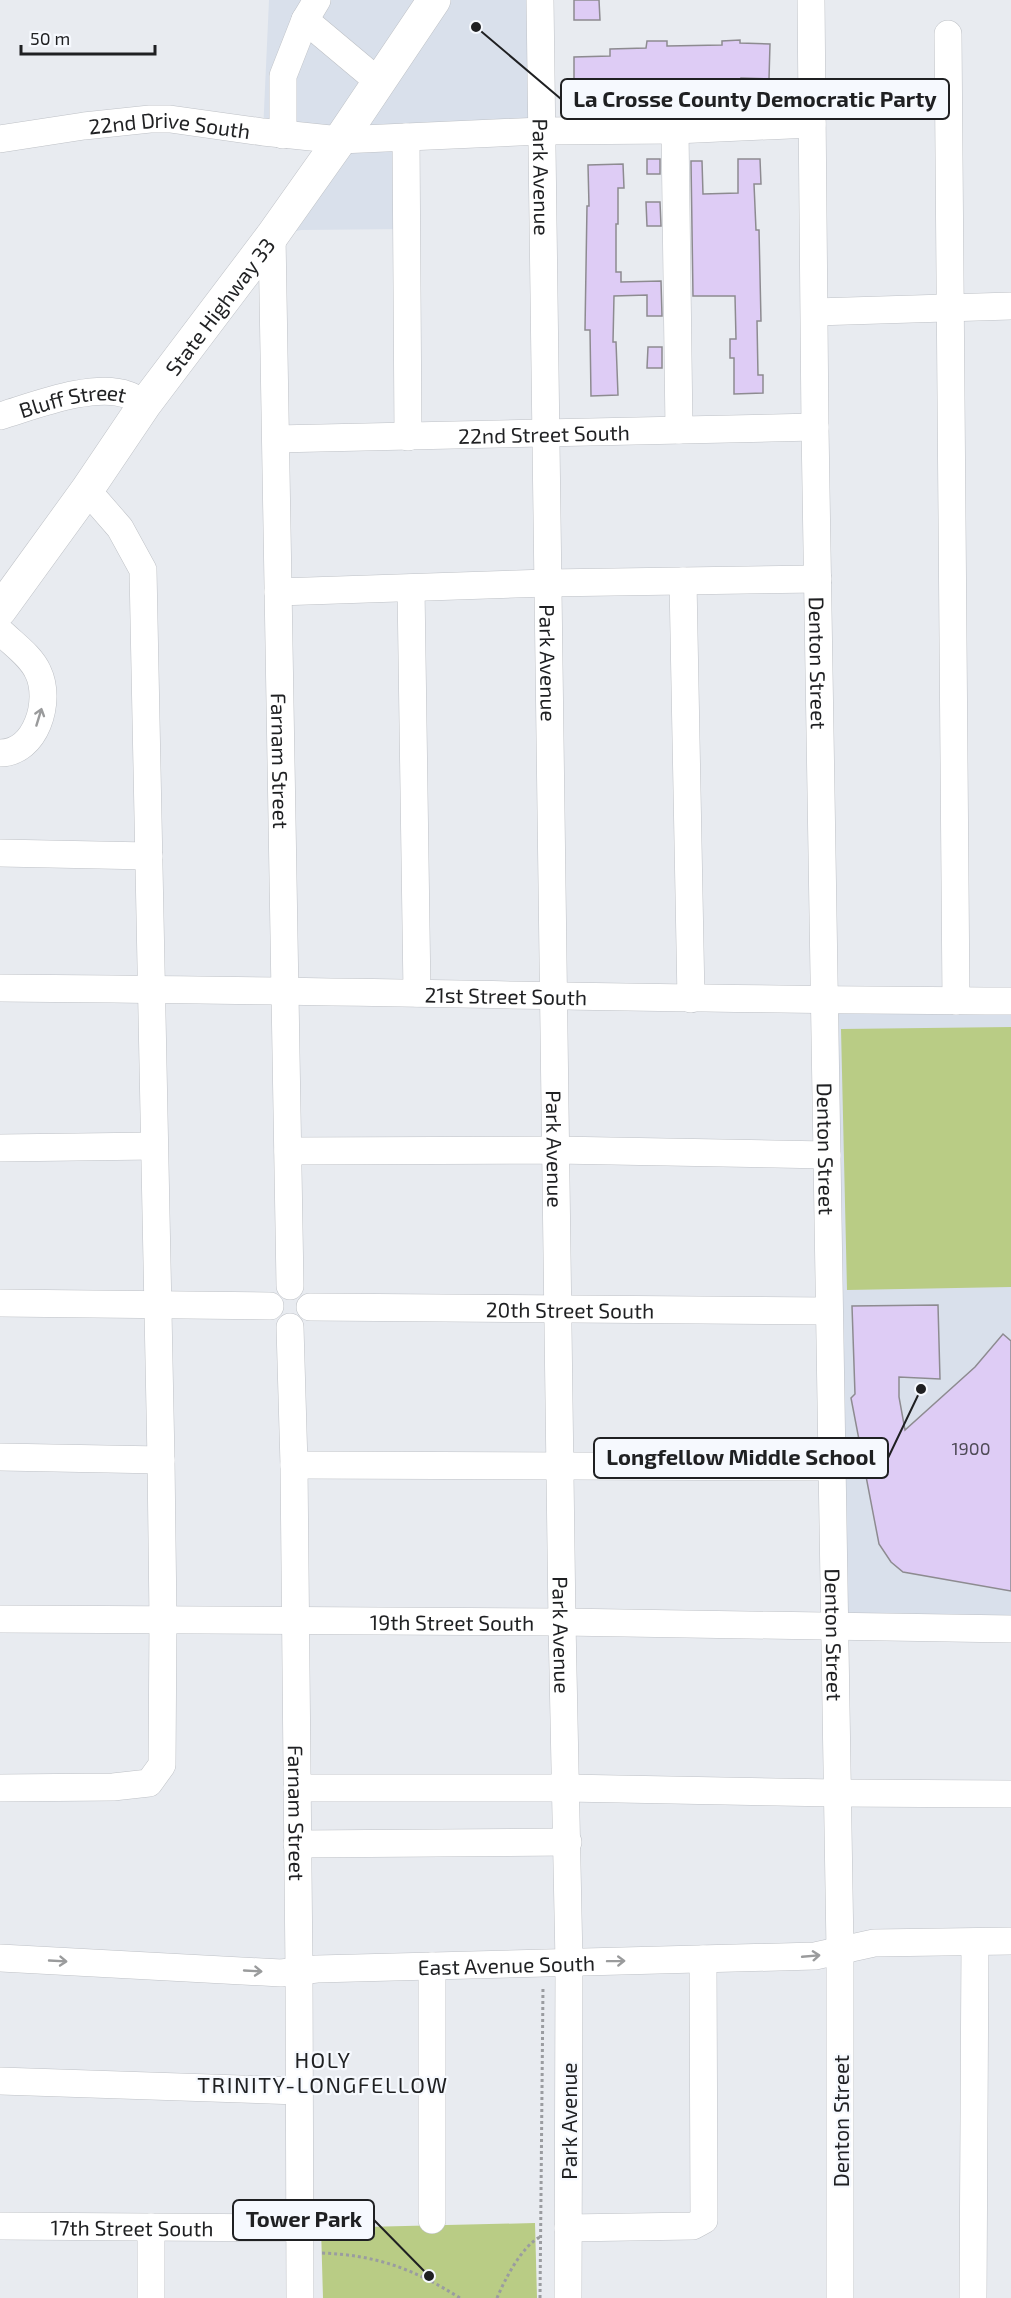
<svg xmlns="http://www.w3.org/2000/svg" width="1011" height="2298" font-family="'Exo 2',sans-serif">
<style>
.built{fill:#d9e0eb}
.green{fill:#b9cc85}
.building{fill:#deccf5;stroke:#8d8b90;stroke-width:1.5}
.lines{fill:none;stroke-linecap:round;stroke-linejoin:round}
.minor-casing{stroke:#bec1c6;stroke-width:28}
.major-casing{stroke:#bec1c6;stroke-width:34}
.path{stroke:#9a9ca0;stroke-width:3;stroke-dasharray:3 3;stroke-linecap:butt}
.minor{stroke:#fff;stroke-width:27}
.major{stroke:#fff;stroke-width:33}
.oneway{stroke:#9a9b9c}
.labels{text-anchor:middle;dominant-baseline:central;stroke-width:4.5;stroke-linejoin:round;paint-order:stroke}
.number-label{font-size:18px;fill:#4f4b57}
.street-label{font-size:21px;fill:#1f2022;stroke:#f6f9fe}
.neighbourhood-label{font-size:22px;letter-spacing:1.5px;fill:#1f2022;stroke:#f6f9fe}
.leader{fill:none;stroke:#1f2022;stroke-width:2}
.callout-dot{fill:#1f2022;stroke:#f6f9fe;stroke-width:2}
.callout{fill:#f6f9fe;stroke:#1f2022;stroke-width:2}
.callout-label{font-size:22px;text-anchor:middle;font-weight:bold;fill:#1f2022}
</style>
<rect width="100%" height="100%" fill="#e8ebf0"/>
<path class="built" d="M269,0h271l1,131 -135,6v92l-105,1 -29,6 68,-96 -77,-8z
M824,1000l187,1v628l-177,-3z"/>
<path class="green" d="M1011,1027v260l-164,3 -6,-261z
M535,2223l2,75h-214l-2,-70z"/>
<path class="building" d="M574,0h25l1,20h-26z
M740,40v3l30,1 -1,35 -28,-1v3h-112l-55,4v-28l36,-1v-7l36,-1 1,-7h20v5l55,-1v-4z
M647,159h13v15h-13z
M738,159h22l1,25h-7l2,46h3l2,91h-4l1,54h5v18l-29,1v-36h-4v-19h6l-1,-43h-42l-2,-135h11l1,33 35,-1z
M623,164l1,24h-6v36h-2v48h5v10l40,-1 1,35h-15v-21l-33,1 -1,46h3l2,53 -27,1 -1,-66h-5l2,-124h2l-1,-41z
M646,202h14l1,24h-14z
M648,347h14v21h-15z
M938,1305l2,74 -41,-2v20l6,33 70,-63 28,-33 8,7v250l-108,-19 -12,-10 -12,-18 -28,-146 4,-4 -3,-88z"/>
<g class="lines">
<g class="minor-casing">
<g id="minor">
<path id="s1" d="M540,0l22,1622 7,340 -1,336"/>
<path id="s2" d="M811,0l4,427 25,1523v348"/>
<path d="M305,20l74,62"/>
<path d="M948,34l8,967"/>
<path d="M675,130l4,300"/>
<path d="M283,135v-59l22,-56 12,-20"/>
<path d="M406,137l2,300"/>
<path id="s3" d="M0,139l84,-13 66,-7h20l93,13 77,8 201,-9 134,-1 137,-6"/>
<path id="s4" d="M272,236l18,1050"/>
<path d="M815,312l196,-6"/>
<path id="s5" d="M0,416c34,-10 94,-34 128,-21 6,2 12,6 17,9"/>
<path id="s6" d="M276,439l539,-12"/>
<path d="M683,581l8,418"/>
<path d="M411,588l6,405"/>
<path d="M278,592l270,-9 270,-4"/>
<path d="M0,631c13,13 31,25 38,41 14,29 -2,81 -38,81"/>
<path d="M0,853l149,3"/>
<path id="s7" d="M0,988c337,2 674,12 1011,13"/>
<path d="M0,1148l154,-2"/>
<path d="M288,1151l268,-1 271,5"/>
<path d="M0,1303l270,3"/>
<path id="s8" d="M310,1307l519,4"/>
<path id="s9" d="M290,1327l4,138 5,506 1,327"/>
<path d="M0,1457l161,3"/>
<path d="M294,1465l538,2"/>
<path id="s10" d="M0,1619l562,3 449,7"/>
<path d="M0,1788l113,-1 36,-4 13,-18 1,-146 -2,-159 -18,-890 -23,-42 -33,-38"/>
<path d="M297,1788h269l270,5 175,1"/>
<path d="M297,1844l271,-2"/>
<path id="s11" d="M0,1958l281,15 36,-4 498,-13 59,-13 137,-2"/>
<path d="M0,2081l299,10"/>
<path d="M432,2220v-254"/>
<path id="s12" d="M0,2226l300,2"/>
<path d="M151,2227v71"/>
<path d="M568,2228l125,-2 11,-6 -1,-261"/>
<path d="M973,2298l2,-356"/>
</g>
</g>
<g class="major-casing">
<g id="major">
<path id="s13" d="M0,610l87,-120 58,-86 127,-168 68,-96 94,-140"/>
</g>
</g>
<path class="path" d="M322,2253c54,2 92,16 138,45
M497,2298c8,-19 25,-52 43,-61
M540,2298l3,-312"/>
<use href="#minor" class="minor"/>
<use href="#major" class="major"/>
</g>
<defs><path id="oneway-shaft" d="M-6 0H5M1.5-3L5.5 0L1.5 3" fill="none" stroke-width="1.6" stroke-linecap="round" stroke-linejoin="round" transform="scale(1.5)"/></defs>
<g class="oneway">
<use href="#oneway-shaft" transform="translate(39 717) rotate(-73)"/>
<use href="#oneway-shaft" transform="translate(811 1956) rotate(-5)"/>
<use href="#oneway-shaft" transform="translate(58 1961) rotate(3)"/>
<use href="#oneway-shaft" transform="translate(616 1961) rotate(-1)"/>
<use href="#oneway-shaft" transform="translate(253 1971) rotate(3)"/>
</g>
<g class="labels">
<g class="number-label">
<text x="971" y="1448">1900</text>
</g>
<g class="street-label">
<text stroke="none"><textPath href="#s3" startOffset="171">22nd Drive South</textPath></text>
<text stroke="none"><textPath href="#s1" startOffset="177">Park Avenue</textPath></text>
<text stroke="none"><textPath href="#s13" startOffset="375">State Highway 33</textPath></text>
<text stroke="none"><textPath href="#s5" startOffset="75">Bluff Street</textPath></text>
<text stroke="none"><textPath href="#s6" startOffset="268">22nd Street South</textPath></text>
<text stroke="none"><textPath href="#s1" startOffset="663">Park Avenue</textPath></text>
<text stroke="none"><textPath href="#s2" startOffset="663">Denton Street</textPath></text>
<text stroke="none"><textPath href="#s4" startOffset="525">Farnam Street</textPath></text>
<text stroke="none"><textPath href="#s7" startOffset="506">21st Street South</textPath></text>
<text stroke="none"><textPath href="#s1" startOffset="1149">Park Avenue</textPath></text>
<text stroke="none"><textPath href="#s2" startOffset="1149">Denton Street</textPath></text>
<text stroke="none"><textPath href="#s8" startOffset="260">20th Street South</textPath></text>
<text stroke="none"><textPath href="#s10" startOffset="452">19th Street South</textPath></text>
<text stroke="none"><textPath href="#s1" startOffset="1635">Park Avenue</textPath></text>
<text stroke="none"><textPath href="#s2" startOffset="1635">Denton Street</textPath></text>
<text stroke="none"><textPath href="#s9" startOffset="486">Farnam Street</textPath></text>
<text stroke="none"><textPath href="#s11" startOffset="507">East Avenue South</textPath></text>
<text transform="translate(568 2121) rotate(-90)">Park Avenue</text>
<text transform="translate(840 2121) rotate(-90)">Denton Street</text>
<text stroke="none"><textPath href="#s12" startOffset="132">17th Street South</textPath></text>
</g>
<g class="neighbourhood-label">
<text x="323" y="2059">HOLY<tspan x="323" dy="25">TRINITY-LONGFELLOW</tspan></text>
</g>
</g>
<path class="leader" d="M476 27L561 99M921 1389L888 1458M429 2276L374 2220"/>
<g class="callout-dot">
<circle cx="476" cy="27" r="6"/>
<circle cx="921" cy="1389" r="6"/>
<circle cx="429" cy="2276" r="6"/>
</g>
<g class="callout">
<rect x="561" y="79" width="388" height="40" rx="6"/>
<rect x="594" y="1438" width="294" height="40" rx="6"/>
<rect x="233" y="2200" width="141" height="40" rx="6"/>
</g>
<g class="callout-label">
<text x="755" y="107">La Crosse County Democratic Party</text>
<text x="741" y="1465">Longfellow Middle School</text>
<text x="304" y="2227">Tower Park</text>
</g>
<path d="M21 45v9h134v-9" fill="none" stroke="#1f2022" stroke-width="3"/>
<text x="30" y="45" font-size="18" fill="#1f2022" stroke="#f6f9fe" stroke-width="4.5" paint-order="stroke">50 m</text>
</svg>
